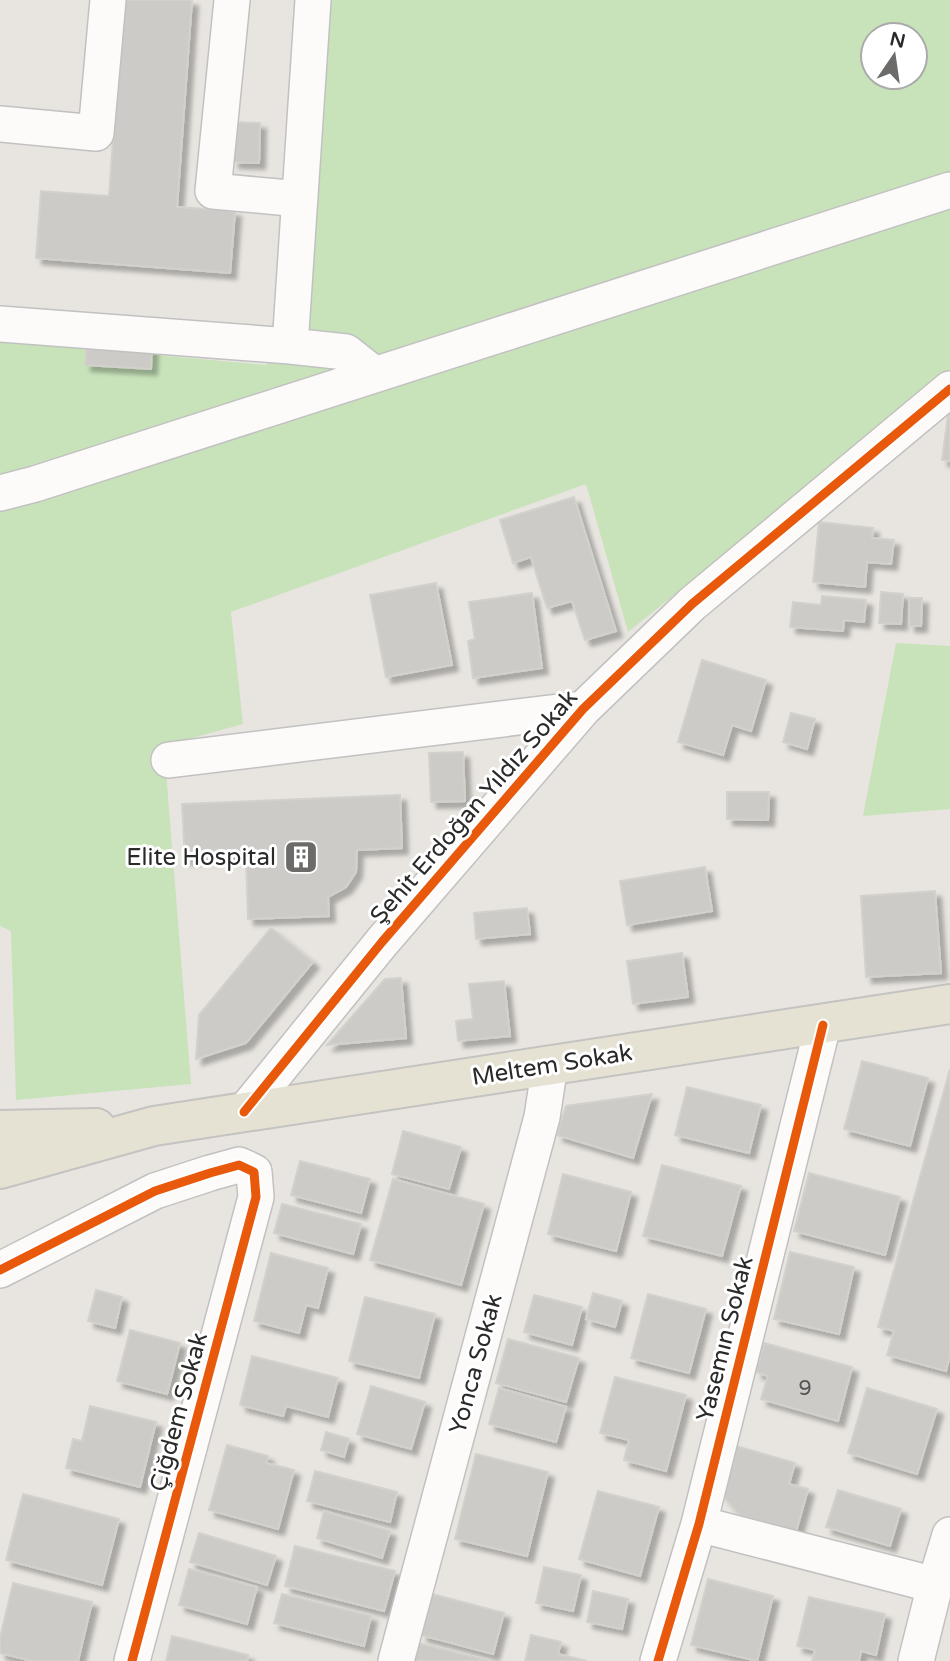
<svg xmlns="http://www.w3.org/2000/svg" width="950" height="1661" font-family="'Varela Round',sans-serif">
<style>
.green{fill:#c8e3ba;fill-rule:evenodd}
.building{fill:#cdcbc7;stroke:#d3d1cc;stroke-width:2;filter:url(#shadow)}
.lines{fill:none;stroke-linecap:round;stroke-linejoin:round}
.minor-casing{stroke:#c2c1c1;stroke-width:38}
.major-casing{stroke:#c4c3c1;stroke-width:42}
.minor{stroke:#fcfbfa;stroke-width:35}
.major{stroke:#e5e2d4;stroke-width:38}
.cycleway-casing{stroke:#fff;stroke-width:13}
.cycleway{stroke:#e8590c;stroke-width:9}
.labels{text-anchor:middle;dominant-baseline:central;stroke-width:6;stroke-linejoin:round;paint-order:stroke}
.number-label{font-size:21px;fill:#545453}
.street-label{font-size:24px;fill:#2a2a2a;stroke:#fff}
.poi-label{font-size:24px;fill:#2a2a2a;stroke:#fff;text-anchor:end}
</style>
<defs>
<filter id="shadow"><feDropShadow dx="6" dy="6" stdDeviation="2" flood-color="#0004"/></filter>
</defs>
<rect width="100%" height="100%" fill="#e8e5e0"/>
<path class="green" d="M316,0h634v374l-322,258 -42,-148 -355,128 12,112 -79,22 27,338 -175,16 -5,-169 -11,-5v-585l267,24zM873,35h42v42h-42z
M896,643l54,3v163l-87,7z"/>
<path class="building" d="M123,0h69l-15,207 58,4 -5,62 -194,-15 5,-67 68,5z
M235,122l25,1 -1,40 -26,-1z
M87,343l65,4 -1,22 -66,-4z
M949,408h1v53l-8,-1z
M574,497l42,134 -31,9 -13,-39 -25,7 -16,-51 -18,6 -13,-43z
M819,522l54,6 -1,10 22,2 -3,24 -24,-2 -2,25 -52,-5z
M436,583l16,82 -66,12 -16,-82z
M881,592l22,2 -2,30 -22,-1z
M532,593l10,75 -69,10 -5,-37 7,-2 -6,-37z
M822,596l44,4 -2,22 -20,-2 -1,11 -53,-4 3,-25 28,3z
M909,598h13l-1,28h-12z
M702,660l64,20 -15,51 -19,-6 -9,30 -45,-13z
M791,713l24,6 -8,30 -24,-7z
M463,752l2,49 -34,1 -2,-49z
M727,792h42l-1,28 -41,-1z
M400,795l2,53 -45,2 -1,22 -10,15 -18,10 1,19 -81,3 -2,-63 -61,3 -3,-55z
M705,867l7,44 -85,14 -7,-44z
M935,891l6,82 -75,4 -5,-81z
M527,908l3,26 -54,5 -2,-26z
M271,928l42,34 -67,81 -50,16 3,-44z
M682,953l6,44 -55,7 -6,-43z
M401,978l5,60 -79,7 58,-66z
M504,981l6,55 -52,5 -2,-20 17,-2 -4,-35z
M862,1061l66,17 -18,68 -66,-17z
M950,1069v286l-4,16 -59,-16 7,-24 -16,-4z
M687,1087l74,18 -12,48 -74,-18z
M652,1094l-19,64 -76,-23 9,-29z
M403,1131l58,16 -12,42 -57,-15z
M300,1161l70,18 -9,34 -70,-18z
M662,1165l79,21 -19,70 -79,-20z
M809,1173l91,24 -15,58 -91,-24z
M563,1174l68,18 -15,59 -68,-17z
M393,1179l91,25 -23,81 -91,-25z
M282,1204l79,20 -8,30 -79,-21z
M790,1252l64,15 -15,67 -65,-15z
M271,1253l57,15 -10,40 -12,-3 -7,28 -45,-12z
M96,1290l26,7 -7,31 -27,-7z
M593,1293l29,8 -7,26 -29,-8z
M648,1294l58,15 -17,64 -58,-15z
M534,1295l48,12 -10,38 -48,-13z
M365,1297l70,17 -16,64 -70,-17z
M130,1330l50,13 -13,51 -50,-13z
M508,1339l71,19 -13,44 -70,-19z
M764,1343l88,24 -14,54 -77,-22 7,-23 -12,-4z
M252,1356l86,22 -10,39 -42,-11 -3,10 -43,-11z
M615,1377l71,18 -20,76 -42,-11 5,-20 -29,-7z
M371,1386l54,16 -14,47 -54,-15z
M499,1388l67,19 -10,35 -67,-18z
M867,1388l70,21 -20,65 -69,-21z
M90,1406l66,16 -16,65 -74,-19 7,-29 9,2z
M326,1432l23,7 -5,18 -23,-7z
M227,1445l41,11 -2,7 28,7 -16,59 -69,-19z
M736,1446l59,17 -6,21 19,5 -12,43 -57,-17 -17,-21z
M476,1454l72,18 -21,84 -72,-17z
M315,1471l82,21 -7,30 -83,-21z
M838,1490l63,19 -11,37 -64,-19z
M598,1491l61,16 -19,69 -61,-17z
M23,1494l96,25 -17,66 -96,-25z
M324,1511l66,20 -8,27 -65,-20z
M199,1533l77,23 -9,29 -77,-23z
M295,1546l100,25 -11,40 -99,-25z
M544,1567l37,8 -8,36 -37,-8z
M189,1569l68,18 -10,37 -68,-19z
M708,1579l65,17 -16,65 -66,-16z
M13,1583l79,19 -14,59h-46l-32,-8v-15z
M593,1591l35,8 -6,30 -35,-7z
M282,1594l89,22 -7,30 -90,-23z
M432,1594l72,19 -11,41 -72,-19z
M809,1597l76,17 -9,41 -15,-4 -2,10h-47l3,-11 -18,-4z
M531,1635l30,7 -3,12 29,7h-62z
M172,1636l76,19 -1,6h-81z
M418,1643l72,18h-76z"/>
<g class="lines">
<g class="minor-casing">
<path id="minor" d="M232,0l-19,191 87,8
M0,124l96,9 12,-133
M0,324l290,22 56,6 28,22
M290,346l23,-346
M0,493l35,-9 915,-294
M169,760l414,-51
M244,1112l138,-170 201,-233 109,-105 258,-215
M0,1270l155,-79 55,-18 29,-8 15,7 2,25 -124,464
M699,1524l236,61
M396,1661l146,-544 8,-52
M658,1661l41,-137 124,-499
M916,1661l19,-76 15,-50"/>
</g>
<g class="major-casing">
<path id="major" d="M0,1130l96,-2
M0,1169l154,-43 796,-122"/>
</g>
<use href="#minor" class="minor"/>
<use href="#major" class="major"/>
<g class="cycleway-casing">
<path id="cycleway" d="M244,1112l138,-170 201,-233 109,-105 258,-215
M0,1270l155,-79 55,-18 29,-8 15,7 2,25 -124,464
M658,1661l41,-137 124,-499"/>
</g>
<use href="#cycleway" class="cycleway"/>
</g>
<defs>
<g id="building-square" transform="scale(1.75)"><rect x="-9" y="-9" width="18" height="18" rx="4" fill="#6c6b6a" stroke="#fff"/><path d="M-4-6H4V6H1V3H-1V6H-4ZM-2.5-4.3h1.7v1.8h-1.7ZM.8-4.3h1.7v1.8H.8ZM-2.5-1h1.7V.8h-1.7ZM.8-1h1.7V.8H.8Z" fill="#fff"/></g>
</defs>
<g fill-rule="evenodd">
<use href="#building-square" x="301" y="857"/>
</g>
<g class="labels">
<g class="number-label">
<text x="805" y="1388">9</text>
</g>
<g class="street-label">
<text transform="translate(474 807) rotate(-49)">Şehit Erdoğan Yıldız Sokak</text>
<text transform="translate(552 1065) rotate(-9)">Meltem Sokak</text>
<text transform="translate(725 1339) rotate(-76)">Yasemın Sokak</text>
<text transform="translate(476 1364) rotate(-75)">Yonca Sokak</text>
<text transform="translate(179 1412) rotate(-75)">Çiğdem Sokak</text>
</g>
<g class="poi-label">
<text x="276" y="857">Elite Hospital</text>
</g>
</g>
<g transform="translate(894 56) rotate(13)"><circle r="33" fill="#ffffff" stroke="#aaaaaa" stroke-width="2"/>
<path d="M0-5L12 26L0 18L-12 26Z" fill="#6c6b6a"/>
<text y="-10" font-size="19" font-weight="bold" text-anchor="middle" fill="#2a2a2a">N</text>
</g>
</svg>
